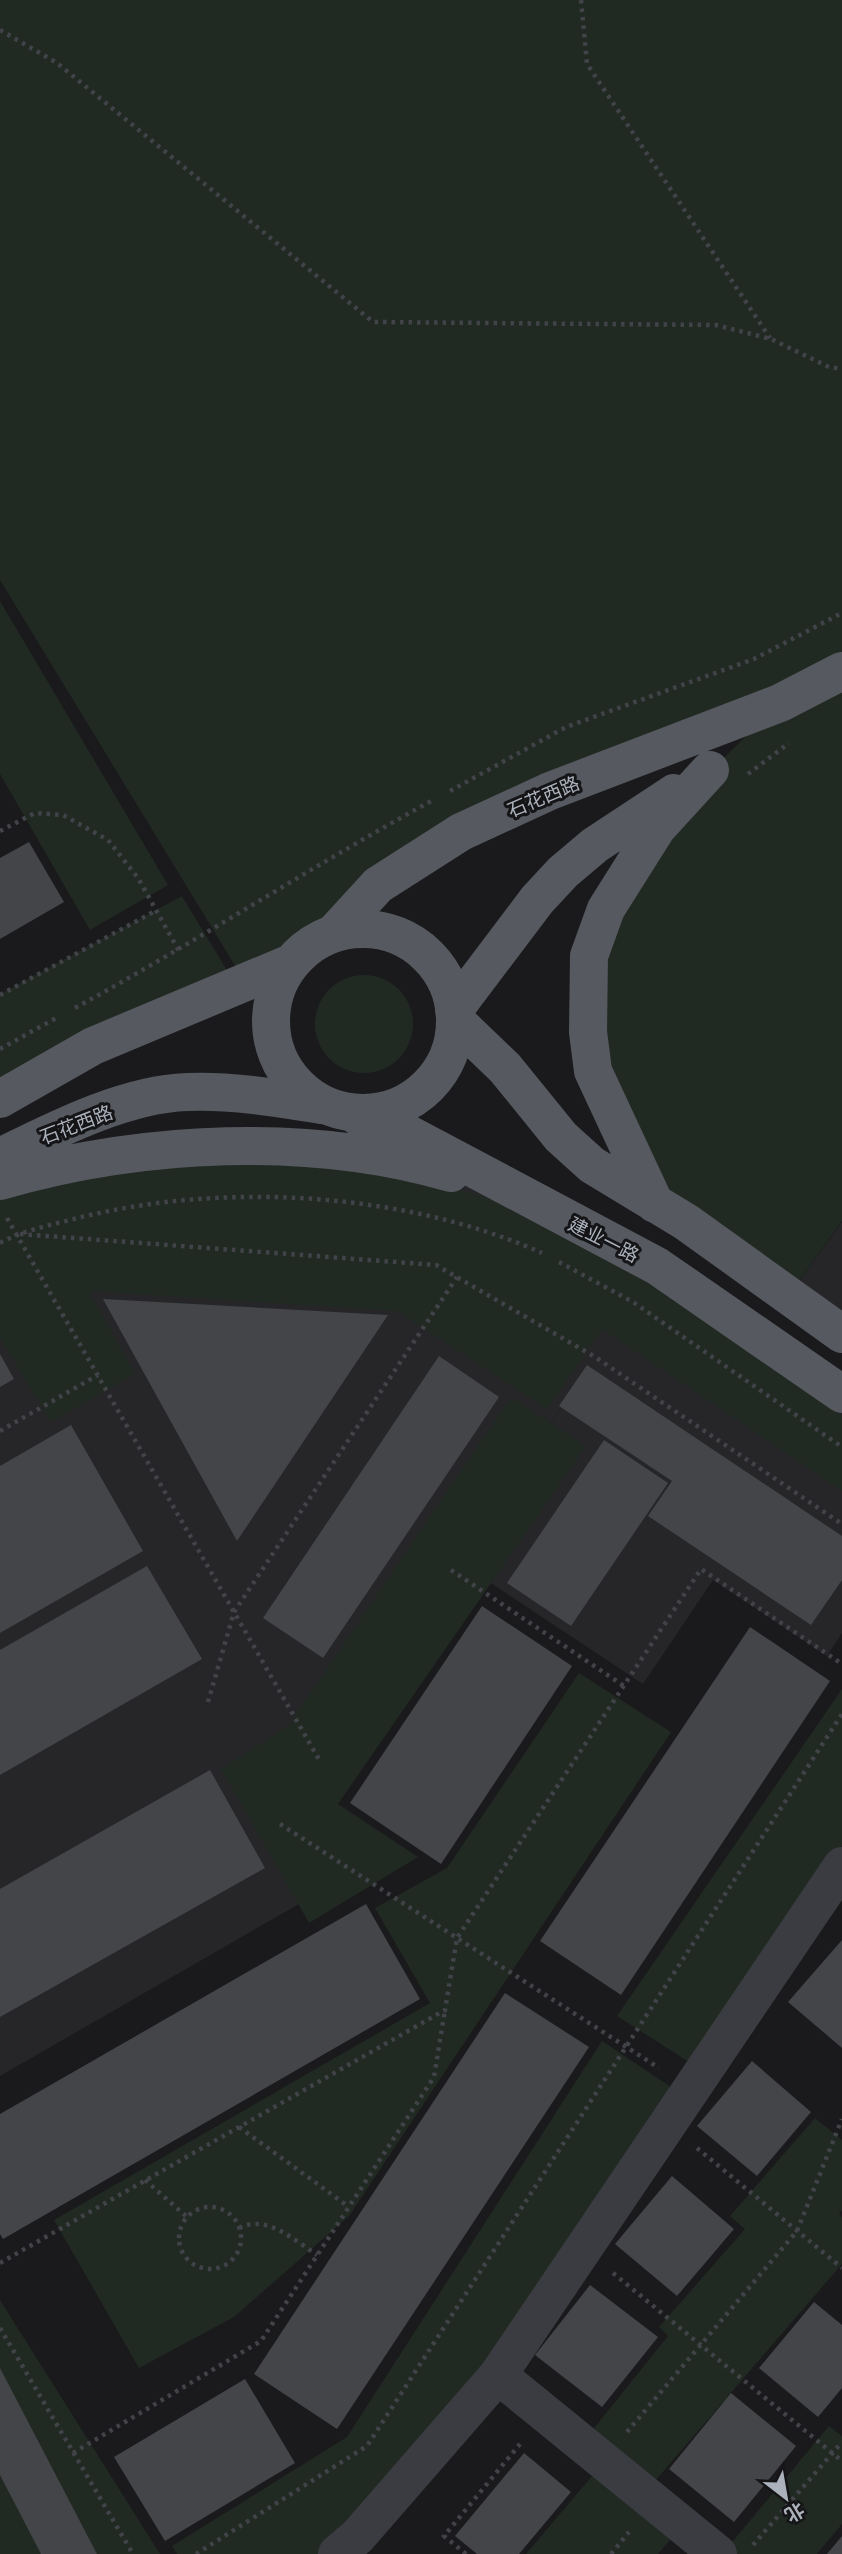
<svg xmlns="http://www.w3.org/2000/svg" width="842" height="2554" font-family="Commissioner,'Noto Sans SC',sans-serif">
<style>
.built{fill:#262629}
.green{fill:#212a22}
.building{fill:#444549}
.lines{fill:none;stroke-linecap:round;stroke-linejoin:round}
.path{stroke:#414348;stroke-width:4.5;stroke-dasharray:3.5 5;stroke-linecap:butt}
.minor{stroke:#3b3c41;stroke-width:38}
.major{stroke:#565960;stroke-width:38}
.labels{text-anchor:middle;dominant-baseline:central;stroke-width:6;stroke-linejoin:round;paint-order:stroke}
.street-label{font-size:19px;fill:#acb2bc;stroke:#151517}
</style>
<rect width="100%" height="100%" fill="#1a1a1c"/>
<path class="built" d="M265,1149l255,45 322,201v238l-15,23 -114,-76 -70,104 -184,-122 121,-183 -272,407 50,84 -358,206v-894z
M842,1222v111l-53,-38z"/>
<path class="green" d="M0,0h842v670l-293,120 -215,143 -22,11 -21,18 -46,20 -245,-402z
M0,601l168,284 -78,45 -90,-156z
M842,672v549l-53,74 -134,-92 -61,-132 13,-162 104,-139 69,-66z
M182,896l49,81 -231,125v-108z
M315 1024a49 49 0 1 1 98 0a49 49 0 1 1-98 0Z
M270,1161l145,17 98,27 118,62 211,148v76l-240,-162 -55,80 -150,-98 -308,-20 46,83 -84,48 -51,-84v-142l119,-25z
M511,1397l75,49 -248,358 80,53 -109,66 -88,-154 67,-43z
M579,1673l92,59 -322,484 -115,101 -95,51 -85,-148 376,-217 -55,-95 72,-40z
M842,1689v157l-147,220 -78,-50z
M602,2041l72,48 -181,280 -174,185h-142l-5,-8 175,-109z
M815,2118l27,22v70l-3,4 3,3v47l-193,224 -62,-51 81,-101 -9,-9 86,-98 -15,-13z
M0,2300l160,254h-160z
M829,2426l13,10v88l-25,30h-80l-9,-7z
M598,2469l77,65 -17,20h-132z"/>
<path class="building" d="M29,842l35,60 -64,37v-81z
M103,1299l285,16 -151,226z
M0,1354l14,25 -14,8z
M439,1356l60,41 -176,261 -60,-40z
M587,1365l255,171v44l-31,45 -163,-109 24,-35 -113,-75z
M71,1425l72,126 -143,82v-167z
M604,1440l64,43 -97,143 -64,-43z
M147,1566l55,93 -202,116v-125z
M482,1606l90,60 -131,198 -91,-61z
M750,1627l80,54 -209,314 -81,-54z
M210,1770l55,98 -265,149v-128z
M366,1904l54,95 -417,240 -3,-5v-120z
M842,1940v108l-54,-46z
M505,1993l84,54 -252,382 -83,-55z
M752,2061l59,51 -54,64 -60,-50z
M672,2176l62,53 -57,67 -62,-52z
M590,2285l68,52 -56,70 -67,-52z
M814,2302l28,23v63l-24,29 -59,-49z
M0,2368l97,186h-56l-41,-79z
M245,2379l50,84 -130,78 -51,-84z
M731,2393l65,53 -62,76 -65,-53z
M524,2453l47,39 -52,62h-42l-22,-18z
M842,2536v18h-15z"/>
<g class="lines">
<path class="path" d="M581,0l6,64 183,274
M0,30l57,33 316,259 343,3 55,14 58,28 13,2
M748,774l41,-31
M450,791l116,-64 188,-68 88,-46
M0,831l35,-18 28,2 45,25 30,38 41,73
M0,995l157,-85
M75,1008c121,-66 237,-142 358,-208
M0,1049l58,-32
M7,1218l314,545
M20,1234l416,31 159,92 247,167
M0,1243c22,-12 46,-17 70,-23 147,-39 333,-29 472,33
M559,1262l74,40 209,145
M0,1431l98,-56
M451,1570l173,116
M208,1702l26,-90 223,-335
M280,1824l379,244
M239,2127l110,80
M697,2148l145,120
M145,2180l42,37
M179 2238a31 31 0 1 1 62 0a31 31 0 1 1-62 0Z
M239,2228c28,-14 55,12 78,27
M0,2263l445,-253 12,-72 244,-369 141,95
M613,2273l229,188
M0,2328l133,226
M627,2432l170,-201 45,-112
M73,2453l188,-112 173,-264 11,-67
M753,2545l89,-103
M196,2554l171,-108 475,-732
M466,2554l-22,-18 76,-92
M611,2554l18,-22"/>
<path class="minor" d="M498,2375l220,179
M337,2554l21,-18 140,-161 344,-509"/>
<path class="major" d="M271 1021a92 92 0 1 1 184 0a92 92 0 1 1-184 0Z
M334,933l44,-48 83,-53 89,-41 230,-88 62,-32
M454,1010l83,-110 26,-28 32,-27 79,-52
M455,1020l50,48 56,69 31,28 94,57 156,112
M0,1099l93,-53 198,-83
M357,1116l46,15 254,135 185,128
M0,1157c55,-27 125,-63 187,-65 44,-2 90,6 134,13
M0,1181c142,-41 309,-49 451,-8
M655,1204l-62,-133 -5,-39 1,-76 17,-47 51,-81 53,-58"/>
</g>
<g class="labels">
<g class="street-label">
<text transform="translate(543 796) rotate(-23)">石花西路</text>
<text transform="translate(76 1124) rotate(-21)">石花西路</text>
<text transform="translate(604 1239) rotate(27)">建业一路</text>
</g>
</g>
<g transform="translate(786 2498) rotate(149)" stroke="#151517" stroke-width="5" paint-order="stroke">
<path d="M0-5L12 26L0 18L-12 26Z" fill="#acb2bc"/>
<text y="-10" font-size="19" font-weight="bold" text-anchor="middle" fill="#acb2bc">北</text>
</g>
</svg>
